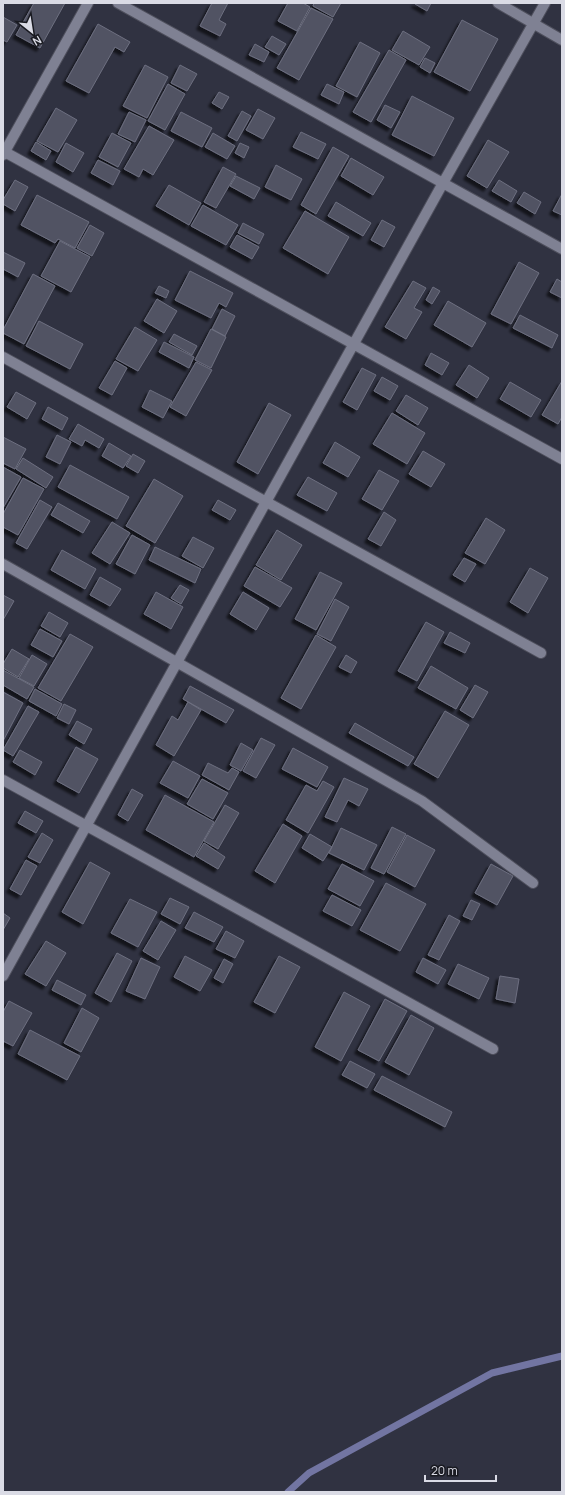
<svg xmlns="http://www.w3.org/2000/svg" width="565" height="1495" font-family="Manrope,sans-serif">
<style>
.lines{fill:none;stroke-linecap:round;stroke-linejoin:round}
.stream{stroke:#7275a2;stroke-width:7}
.building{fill:#515363;stroke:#6d6f80;filter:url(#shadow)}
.minor-casing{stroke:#4e4f5c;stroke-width:12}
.minor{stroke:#7f8193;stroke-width:10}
</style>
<defs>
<filter id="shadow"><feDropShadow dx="-3.5" dy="3.5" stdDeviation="1" flood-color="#0009"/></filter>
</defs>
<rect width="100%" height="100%" fill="#303241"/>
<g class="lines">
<path class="stream" d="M288,1492l21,-19 183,-100 70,-17"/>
</g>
<path class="building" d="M34,3h31l-25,45 -24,-13z
M212,3h16l-9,17 7,4 -6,12 -20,-10z
M288,3h15l7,4 -13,24 -19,-10z
M314,3h27l-8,14 -20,-11z
M415,3h16l-4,8 -12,-7z
M311,8l22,11 -34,61 -22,-12z
M3,17l14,8 -10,17 -4,-2z
M462,20l36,19 -28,52 -36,-19z
M98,24l32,18 -6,10 -9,-5 -26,46 -23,-12z
M403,31l27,16 -11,18 -27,-15z
M272,36l14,8 -7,11 -14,-8z
M360,42l20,11 -23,44 -21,-11z
M255,44l14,8 -5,10 -15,-7z
M389,50l17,10 -35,62 -18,-10z
M425,58l10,5 -5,10 -10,-6z
M145,65l23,12 -21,41 -24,-12z
M180,65l17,9 -10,17 -16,-8z
M168,84l17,10 -20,36 -17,-9z
M327,84l17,8 -5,12 -18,-9z
M219,92l10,5 -7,12 -10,-6z
M412,96l42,22 -20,38 -42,-21z
M385,105l15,7 -9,16 -14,-8z
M56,108l21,12 -19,32 -21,-11z
M258,109l17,9 -12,21 -17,-9z
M242,111l9,5 -14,25 -9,-5z
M129,112l17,8 -11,22 -17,-8z
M181,112l31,16 -10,19 -31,-16z
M149,126l25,14 -21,35 -10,-6 -4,8 -15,-8z
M301,132l25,12 -8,15 -25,-12z
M112,133l19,10 -13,24 -19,-10z
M213,133l22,13 -8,13 -22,-12z
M488,140l21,12 -22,36 -20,-12z
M36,142l15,9 -5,9 -15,-9z
M66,143l18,10 -11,19 -17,-10z
M240,143l9,4 -5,11 -9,-5z
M333,147l16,9 -33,58 -15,-9z
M351,158l33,19 -11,18 -32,-19z
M98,160l22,11 -7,14 -22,-12z
M276,165l26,14 -11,21 -26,-13z
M223,167l13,7 -20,34 -12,-6z
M236,176l24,12 -6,11 -24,-13z
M15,180l13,7 -13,24 -12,-7v-4z
M499,180l18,11 -6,11 -19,-11z
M169,185l32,18 -12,22 -33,-19z
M524,192l17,10 -6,12 -18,-11z
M562,194v21l-9,-4z
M37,195l52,27 -14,26 -17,-9 -3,4 -34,-18z
M336,202l35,21 -8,13 -35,-20z
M203,205l35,20 -12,20 -35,-19z
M305,211l44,26 -21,37 -45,-26z
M382,220l13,7 -11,20 -13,-7z
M243,223l21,11 -5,10 -21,-11z
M90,225l14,8 -12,23 -15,-8z
M237,235l22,12 -7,12 -22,-12z
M60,241l30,16 -19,35 -30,-16z
M3,252l22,11 -7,14 -15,-8z
M519,262l20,11 -28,51 -20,-10z
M190,271l43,22 -7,14 -7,-4 -8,15 -36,-18z
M33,274l22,12 -31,58 -21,-11v-3z
M557,279l5,3v16l-12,-6z
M413,281l13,7 -12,20 8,4 -16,27 -21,-12z
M159,286l10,5 -3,7 -11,-5z
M433,287l7,4 -8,13 -6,-4z
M157,299l20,12 -13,22 -20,-12z
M448,301l38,22 -14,24 -38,-22z
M222,309l13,7 -10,20 -13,-7z
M520,315l38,20 -6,13 -39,-20z
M39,321l44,23 -13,25 -44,-23z
M135,327l22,13 -19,31 -22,-12z
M211,329l15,8 -15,31 -16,-8z
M174,334l23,12 -5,9 -23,-13z
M164,342l30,15 -5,11 -30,-16z
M431,353l18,10 -7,12 -17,-10z
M115,361l12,7 -15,27 -13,-7z
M196,362l16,8 -26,46 -16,-9z
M469,365l20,13 -12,20 -21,-13z
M362,368l14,7 -19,35 -14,-8z
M382,377l16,9 -8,14 -16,-9z
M562,381v36l-4,7 -16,-9z
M510,382l31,18 -10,17 -31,-18z
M150,390l22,11 -9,17 -21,-11z
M16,392l20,11 -9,16 -20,-12z
M406,395l22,13 -10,17 -22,-14z
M269,403l22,12 -33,59 -21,-12z
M48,407l20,11 -6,12 -20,-11z
M392,413l33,20 -18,31 -34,-20z
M78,424l26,15 -5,9 -14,-8 -3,6 -13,-7z
M57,435l14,7 -11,22 -14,-7z
M3,437l23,12 -11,20 -12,-6z
M335,442l25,15 -12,20 -25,-14z
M109,443l22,13 -8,12 -21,-12z
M423,451l22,13 -14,23 -22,-13z
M133,454l12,7 -7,12 -12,-7z
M23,458l30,19 -7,11 -30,-19z
M70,465l59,32 -12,22 -59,-32z
M3,467l18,10 -18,31z
M379,470l20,11 -17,29 -20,-11z
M308,477l29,16 -10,18 -30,-16z
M23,478l21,11 -26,46 -15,-8v-13z
M154,479l29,17 -28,47 -29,-17z
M40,500l12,7 -25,42 -11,-6z
M218,500l18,10 -6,10 -18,-10z
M58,503l32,18 -7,12 -32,-18z
M384,512l12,8 -15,26 -13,-7z
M486,518l19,12 -20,34 -20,-11z
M112,522l18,11 -20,31 -18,-11z
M277,530l25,15 -21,35 -25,-15z
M132,535l18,10 -15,29 -19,-10z
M193,537l21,11 -11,20 -21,-12z
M155,547l46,22 -6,14 -46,-23z
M62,550l34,19 -11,20 -34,-19z
M464,558l12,6 -11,18 -12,-7z
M255,567l37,21 -12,19 -36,-21z
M530,568l18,10 -20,35 -18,-11z
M320,572l22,11 -26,47 -21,-11z
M100,577l21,12 -11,17 -20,-11z
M180,585l9,5 -8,14 -10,-6z
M156,592l27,15 -12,22 -27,-15z
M243,592l26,16 -13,22 -26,-16z
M3,595l11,6 -11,19z
M335,599l14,8 -18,34 -14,-7z
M49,612l19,11 -8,14 -19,-11z
M426,622l18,10 -27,49 -19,-10z
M40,629l22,12 -9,16 -22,-12z
M450,632l20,11 -5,10 -21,-10z
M70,634l23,13 -32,54 -23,-13z
M316,635l20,12 -35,62 -20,-11z
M12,649l17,10 -11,18 -15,-9v-4z
M32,655l15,9 -13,22 -15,-8z
M346,655l11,7 -6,11 -12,-6z
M431,666l37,22 -12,21 -38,-21z
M3,670l31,17 -7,12 -24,-14z
M475,685l13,7 -15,26 -13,-8z
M190,686l44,24 -8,13 -43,-24z
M35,689l27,15 -6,12 -27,-15z
M3,692l20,11 -20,38z
M188,702l13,8 -27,46 -18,-11 16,-29 6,4z
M64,704l12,6 -7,14 -12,-6z
M28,706l11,6 -26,44 -10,-6z
M445,711l24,14 -31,53 -24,-14z
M77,721l15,8 -8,15 -15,-9z
M355,723l59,34 -6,9 -59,-33z
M261,738l14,7 -19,33 -13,-7z
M241,743l12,7 -12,21 -11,-6z
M76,747l22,12 -19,34 -22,-12z
M293,748l35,19 -11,20 -35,-18z
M20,750l22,12 -7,13 -22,-13z
M173,761l27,15 -12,22 -28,-15z
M208,763l20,10 4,-5 7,4 -10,18 -27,-15z
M344,778l24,11 -9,17 -11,-6 -11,22 -12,-5z
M202,779l26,14 -15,26 -26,-15z
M323,781l11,6 -26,46 -22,-13 20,-35 11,6z
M132,789l11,6 -15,26 -10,-6z
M165,795l49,27 -20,35 -48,-27z
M225,805l14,8 -21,36 -14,-8z
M25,811l18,10 -7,12 -18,-10z
M283,824l19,12 -27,47 -20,-12z
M392,827l14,7 -22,40 -13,-6z
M341,828l36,17 -13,25 -35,-17z
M42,833l11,7 -13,23 -12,-6z
M310,834l22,13 -9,14 -21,-13z
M407,835l28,15 -20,37 -28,-15z
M204,843l21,14 -7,12 -22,-13z
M26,860l11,6 -16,29 -11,-6z
M90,862l20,11 -27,51 -21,-12z
M342,864l32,17 -14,25 -32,-17z
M491,864l22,12 -16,29 -22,-12z
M386,883l40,21 -26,47 -40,-21z
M332,895l29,15 -9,16 -29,-15z
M170,898l19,9 -9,17 -19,-10z
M130,899l27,13 -19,35 -27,-14z
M471,900l9,4 -8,16 -9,-4z
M194,912l29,15 -9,15 -29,-14z
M3,913l7,5 -7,12z
M449,915l11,6 -21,39 -11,-5z
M161,921l15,9 -18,30 -15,-9z
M226,931l18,10 -9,17 -19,-9z
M46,941l20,12 -20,33 -21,-12z
M117,953l15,8 -21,41 -16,-9z
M185,956l27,14 -12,21 -26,-14z
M279,956l21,11 -25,46 -21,-11z
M141,958l19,9 -15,32 -19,-8z
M423,958l23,12 -8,14 -22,-12z
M224,959l9,5 -10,19 -9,-5z
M458,964l31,14 -10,21 -31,-15z
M500,976l19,3 -4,24 -19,-4z
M57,980l29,15 -5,10 -29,-15z
M344,992l26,14 -29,55 -26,-14z
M385,999l22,12 -28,50 -21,-11z
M9,1001l23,12 -19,33 -10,-5v-29z
M82,1008l17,10 -18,34 -17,-9z
M411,1015l23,13 -25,47 -24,-13z
M30,1030l50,26 -13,24 -49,-26z
M350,1061l25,13 -8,14 -25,-13z
M382,1076l70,36 -7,15 -71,-37z"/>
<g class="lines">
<g class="minor-casing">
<path id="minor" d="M118,3l444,246
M498,3l64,37
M3,151l559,308
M3,155l85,-152
M3,357l538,296
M3,564l419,237 111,82
M3,780l490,269
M3,976l440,-793 102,-180"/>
</g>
<use href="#minor" class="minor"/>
</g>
<rect width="565" height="1495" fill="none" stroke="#dadbe5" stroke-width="8"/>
<g transform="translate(32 32) rotate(150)" stroke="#191a21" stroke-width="3" paint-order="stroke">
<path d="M0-3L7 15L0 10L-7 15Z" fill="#dadbe5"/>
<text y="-6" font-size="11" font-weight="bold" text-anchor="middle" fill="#dadbe5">N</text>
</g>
<path d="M425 1475v6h71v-6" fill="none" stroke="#dadbe5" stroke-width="2"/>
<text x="431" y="1475" font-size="12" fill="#dadbe5" stroke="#191a21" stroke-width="3" paint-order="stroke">20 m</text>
</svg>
